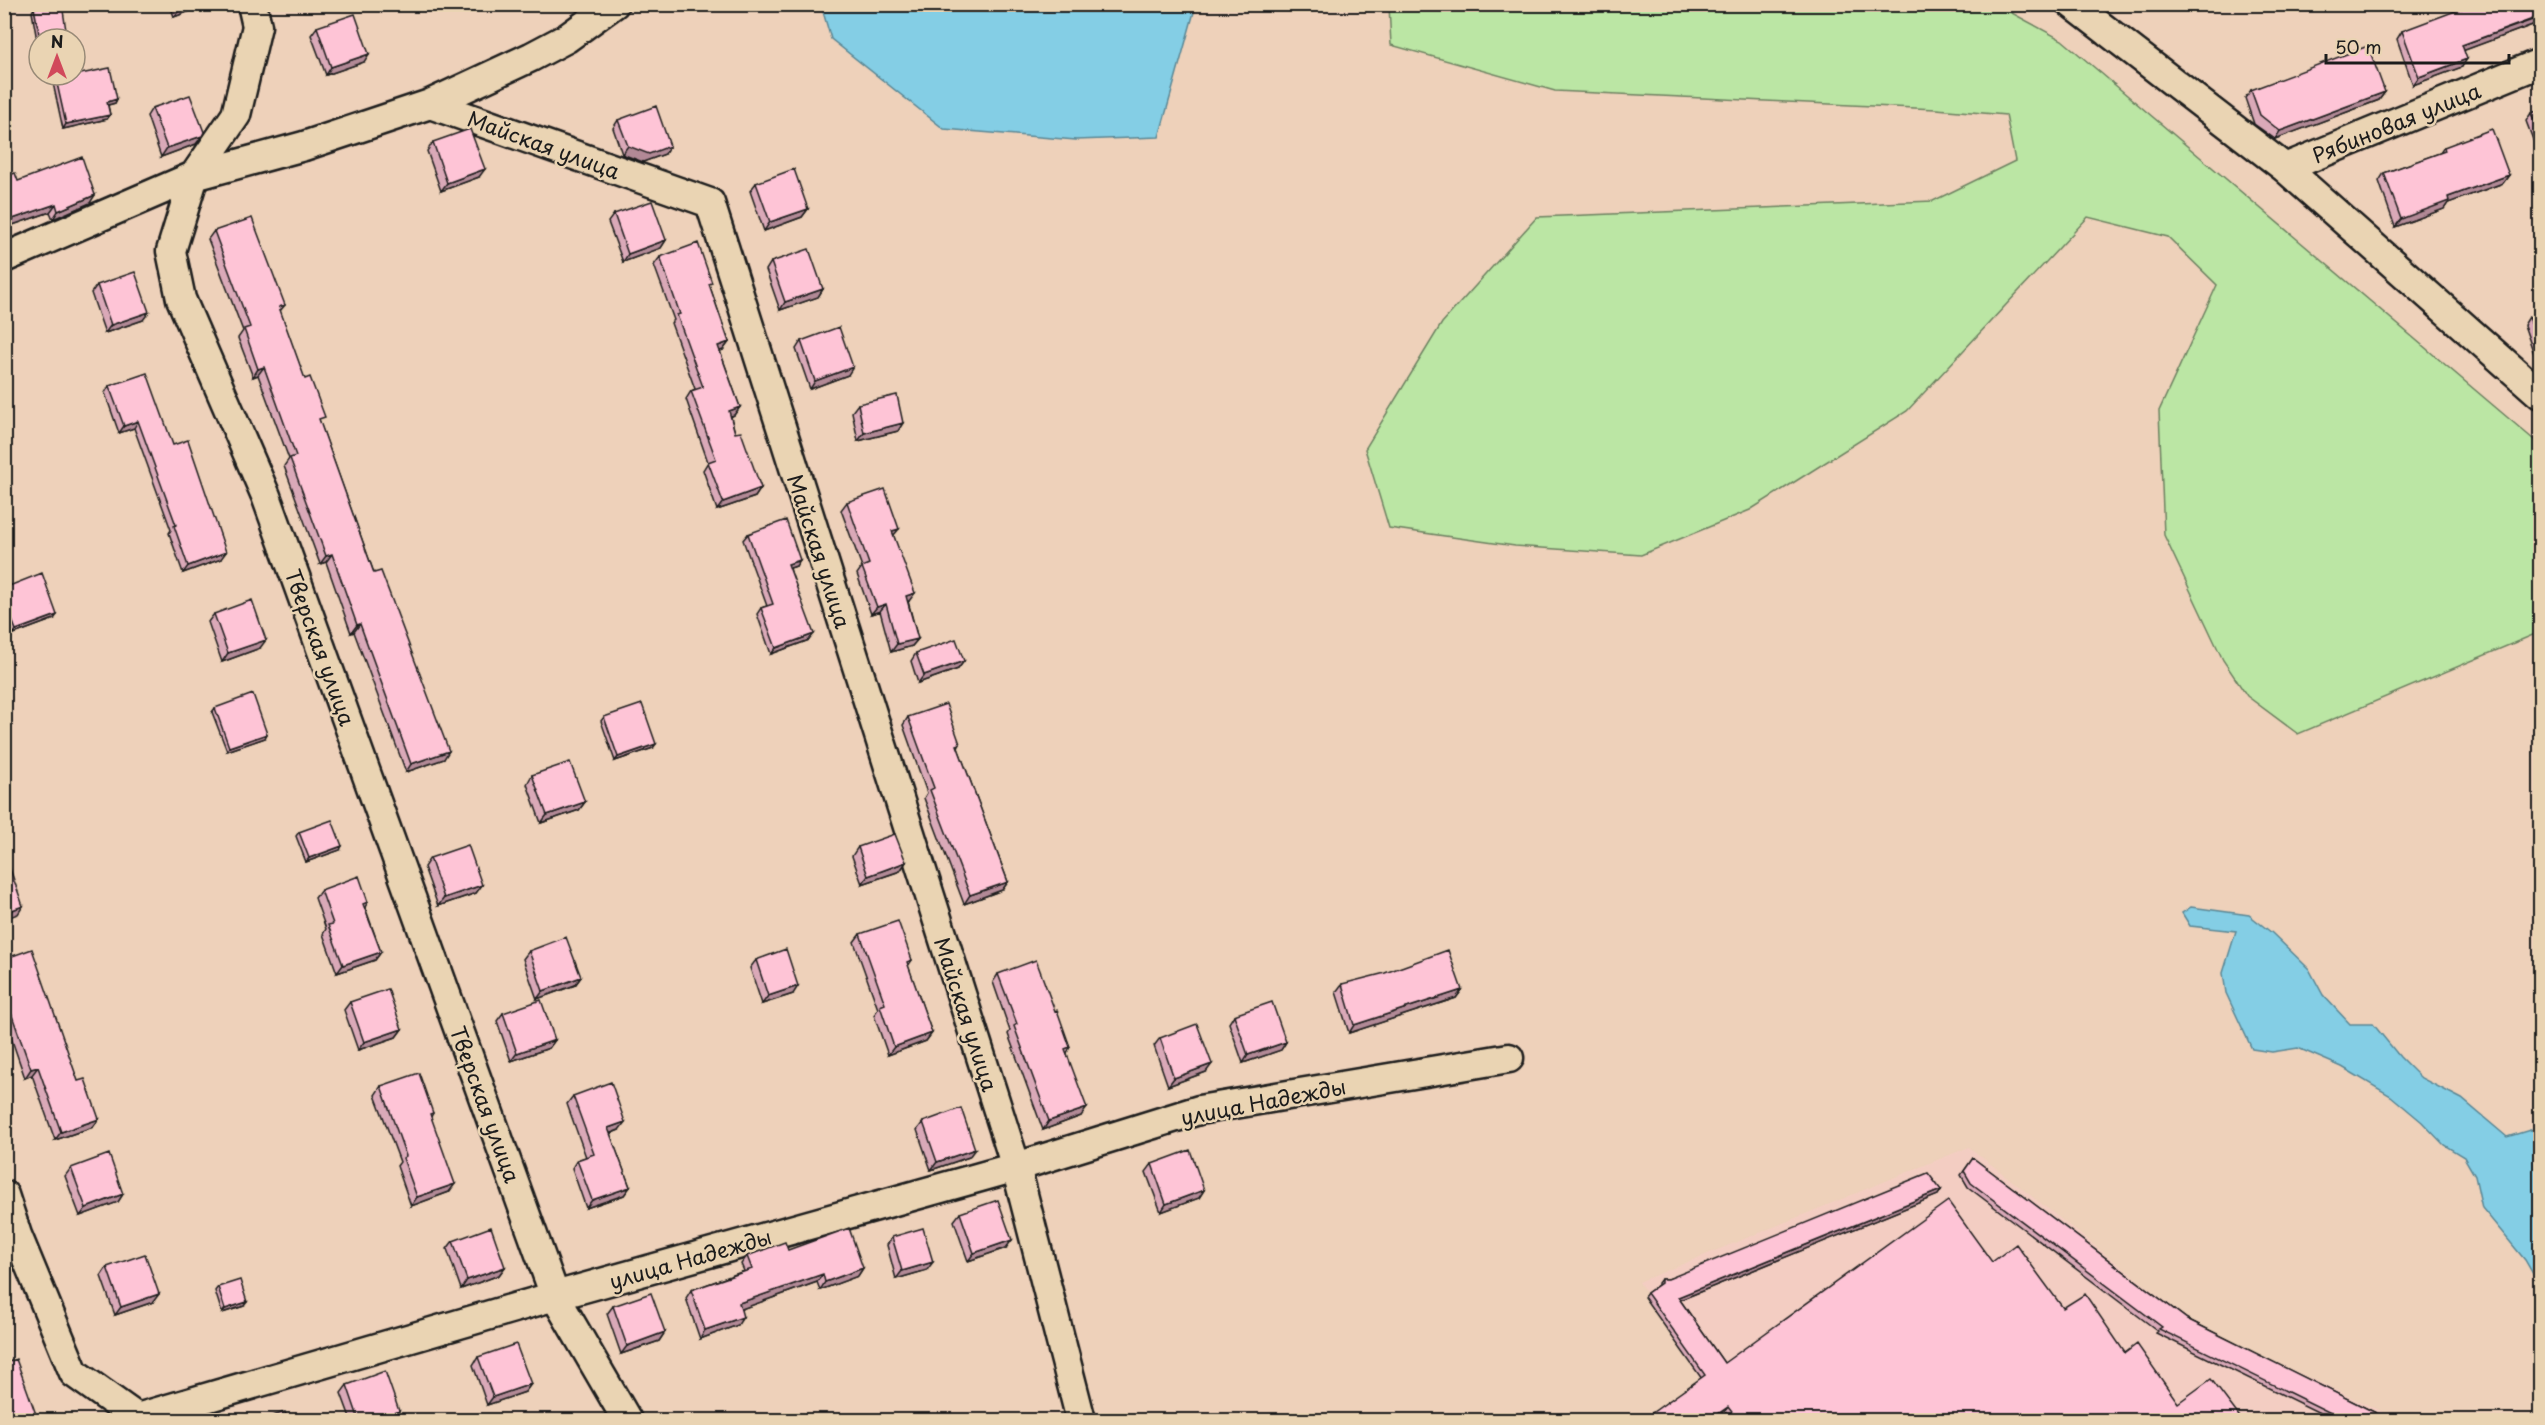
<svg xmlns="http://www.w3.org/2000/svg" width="2545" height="1425" font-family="'Playpen Sans',sans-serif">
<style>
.built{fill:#f3cdc2}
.green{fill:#bbe6a4;stroke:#6c8160;stroke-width:1.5}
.water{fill:#84cee5;stroke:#5a8795;stroke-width:1.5}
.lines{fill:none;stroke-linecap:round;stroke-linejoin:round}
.minor-casing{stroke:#1c1c1c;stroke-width:33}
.minor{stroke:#ead4b3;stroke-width:28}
.wall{fill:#daa9b8;stroke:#1c1c1c;stroke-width:1.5}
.shaded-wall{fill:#b28996;stroke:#1c1c1c;stroke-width:1.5}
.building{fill:#fec4d6;stroke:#1c1c1c;stroke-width:1.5}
.labels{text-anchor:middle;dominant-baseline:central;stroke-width:5;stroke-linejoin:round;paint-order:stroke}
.street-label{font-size:21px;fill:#1c1c1c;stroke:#ead4b3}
</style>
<rect width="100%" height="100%" fill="#eed1ba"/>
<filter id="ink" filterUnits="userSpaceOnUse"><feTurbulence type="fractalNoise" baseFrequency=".0167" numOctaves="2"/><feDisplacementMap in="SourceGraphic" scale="12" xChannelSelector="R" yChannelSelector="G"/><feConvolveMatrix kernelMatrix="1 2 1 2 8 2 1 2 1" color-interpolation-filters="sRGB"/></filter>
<g filter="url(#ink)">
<path class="built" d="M1969,1147l227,178 204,95h-735l43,-28 -69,-110z"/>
<path class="green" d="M1389,5h608l65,35 478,405v187l-242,102 -51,-38 -24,-36 -59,-125 -5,-124 58,-126 -49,-48 -80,-20 -181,194 -157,99 -109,45 -126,-9 -126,-18 -24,-79 77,-126 95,-106 396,-16 82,-40 -9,-46 -70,-6 -381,-18 -164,-46z"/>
<path class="water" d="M821,5v-1l375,1 -37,132 -83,3 -132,-11 -113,-90z
M2191,907l58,8 23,18 37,36 14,26 27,29h23l27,33 21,21 41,21 45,38 33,-10v159l-15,-26 -43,-52 -7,-32 -11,-19 -20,-12 -22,-23 -31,-26 -49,-29 -44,-19 -26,4 -20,-3 -26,-56 -3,-20 13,-42 -46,-5 -8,-13z"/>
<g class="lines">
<g class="minor-casing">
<path id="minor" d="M252,4l5,22 -21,89 -42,61 -23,75 10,48 85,197 289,800 72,124
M2072,4l213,164 255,226
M430,104l101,-47 36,-19 47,-34
M2285,168l255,-105
M4,258l190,-82 110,-30 126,-42 280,99 306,964 65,253
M4,1195l13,40 57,138 63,45 418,-122 461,-129 183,-57 310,-52"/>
</g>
<use href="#minor" class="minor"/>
</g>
<path class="wall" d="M170,4h39l-35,13z
M34,8l33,29 -1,2h-27v7h-1l-6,-34z
M2541,17l-6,7 -71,26 -2,17 -49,18 -16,-46 5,-8z
M317,27l47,35 -38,13 -15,-40z
M56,79l61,20 -2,4 -7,2 2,10 -3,4 -44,10 -10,-46z
M2251,90l134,2 -6,8 -104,39 -21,-15 -9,-26z
M152,108l44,36 -35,13 -14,-41z
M2541,110v51l-15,-40 5,-8z
M618,120l47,34 -22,8 -21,-8 -9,-26z
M433,142l46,35 -38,14 -14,-40z
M2444,147l65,28 -6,8 -55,20 -4,6 -49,18 -16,-46 5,-8 56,-20z
M18,181l72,22 -37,16 -3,-7 -46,16z
M756,183l52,26 -6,8 -38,14 -14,-40z
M614,214l52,26 -5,8 -38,14 -15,-40z
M214,231l71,74 -5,6 94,262 70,186 -38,13 -52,-140 -3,1 -25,-71 -6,2 -36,-98 5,-7 -31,-84 -5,2 -15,-39 5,-7 -35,-92z
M660,257l50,30 19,55 -6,8 -3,1 20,56 -6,8 -3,2 4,16 26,55 -6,9 -38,13 -14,-40 5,-8 -22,-63 5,-8 4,-2 -24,-66 3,-3 -20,-55z
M771,262l52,27 -5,8 -38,13 -14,-40z
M97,285l46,35 -38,13 -14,-40z
M2541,313v58h-1l-16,-46 5,-8z
M801,341l47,34 -38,14 -14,-40z
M109,386l64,59 48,114 -38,14 -14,-40 2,-3 -37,-102 -15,5 -14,-40z
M858,404l40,27 -40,10 -6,-29z
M847,502l47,34 15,65h-1l10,38 -6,7 -21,6 -11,-41 -9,3 -14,-40 5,-7 -21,-57z
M748,534l48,32 -6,2 19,72 -38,14 -14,-40 4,-6 6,-2 -24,-66z
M4,588l50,31 -40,15 -10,-23z
M214,614l46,34 -38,14 -14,-40z
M916,653l48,8 -6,8 -40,14 -7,-22z
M215,708l50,30 -38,13 -15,-39z
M604,717l49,31 -38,13 -14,-40z
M908,717l52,27 -2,4 50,134 -6,8 -38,14 -40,-106 3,-5 -24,-68z
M532,775l53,27 -6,8 -38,13 -14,-39z
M299,832l41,18 -34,12 -10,-26z
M858,847l48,15 -6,9 -38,13 -10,-28z
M430,858l52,27 -6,8 -38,13 -14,-39z
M321,890l47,12 -3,5 16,45 -6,8 -38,13 -14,-39 3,-5 -11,-31z
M860,934l52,26 -4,6 24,67 -6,8 -38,14 -14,-40 4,-6 -24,-67z
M529,951l52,26 -6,8 -38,14 -14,-40z
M4,959l74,122 21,38 -6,8 -38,13 -23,-65 -7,3 -21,-61z
M756,960l37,34 -31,10 -12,-36z
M998,974l57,37 15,36 -3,6 14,63 -38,14 -35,-96 2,-3 -17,-49z
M1342,984l120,6 -6,8 -107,35 -13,-41z
M350,1002l52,27 -6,8 -38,13 -14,-40z
M503,1013l52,27 -6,8 -38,13 -14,-40z
M1234,1015l52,27 -5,8 -38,13 -14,-40z
M1160,1038l46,34 -38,14 -14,-40z
M381,1086l52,27 -2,4 18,75 -38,14 -14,-40 3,-4 -25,-67z
M573,1096l46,34 -9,4 20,53 -6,8 -38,13 -14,-40 5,-8 9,-3 -19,-53z
M923,1122l46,35 -38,13 -14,-40z
M1973,1158l214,161 203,101h-56l-178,-87 2,-2 -190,-144 -7,-12z
M1152,1164l52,26 -5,8 -38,14 -15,-40z
M71,1168l52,26 -5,8 -38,14 -15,-40z
M1941,1190l-3,5 -258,105 44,63 268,-101 71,46 62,45 53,50 64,17h-511l-87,-123 3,-4 11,-8v-2l3,-4h7z
M960,1213l46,35 -38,13 -14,-40z
M892,1237l35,33 -31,9 -9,-34z
M453,1241l52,26 -6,8 -38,14 -14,-40z
M788,1250l75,18 -5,8 -38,14 -3,-8 -76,27 -3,16 -38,14 -14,-41 5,-8 53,-19 -3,-7 6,-8z
M107,1267l46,35 -38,13 -14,-39z
M218,1287l26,19 -22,7 -7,-22z
M613,1306l52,26 -6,9 -38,13 -14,-40z
M478,1357l53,27 -6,8 -38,13 -14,-40z
M347,1385l46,34 -3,1h-39l-10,-27z"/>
<path class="shaded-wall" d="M191,4h18l-35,13 6,-8z
M2541,17l-6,7 -78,29 5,-8z
M369,54l-5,8 -38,13 5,-8z
M2467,59l-5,8 -49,18 6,-8z
M2385,92l-6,8 -104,39 5,-8z
M117,99l-2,4 -11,3 3,-4z
M110,115l-3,4 -44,10 3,-5z
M202,136l-6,8 -35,13 6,-9z
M628,146h42l-5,8 -22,8 -21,-8z
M485,169l-6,8 -38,14 6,-8z
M2509,175l-6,8 -55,20 -4,6 -49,18 6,-8 47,-22z
M95,195l-5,8 -37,16 5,-8z
M56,204l-6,8 -46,16v-6z
M808,209l-6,8 -38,14 6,-9z
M666,240l-5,8 -38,14 5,-8z
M823,289l-5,8 -38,13 5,-8z
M149,312l-6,8 -38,13 6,-8z
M729,342l-6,8 -11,4 6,-8z
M264,367l-6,8 -5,2 5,-8z
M853,367l-5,8 -38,14 5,-8z
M740,407l-6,8 -11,4 6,-8z
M138,421l-4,7 -15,5 5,-7z
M903,423l-5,8 -40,10 6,-8z
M761,488l-6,9 -38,13 6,-8z
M899,529l-6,7 -1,-5z
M226,552l-5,7 -38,14 5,-7z
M332,554l-6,8 -6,2 6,-8z
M800,560l-4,6 -12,4 4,-6z
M915,593l-6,8 -8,3 5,-8z
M886,604l-6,7 -9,3 6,-7z
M57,615l-3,4 -40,15 2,-4z
M360,624l-6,8 -3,1 6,-8z
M814,634l-5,6 -38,14 5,-6z
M918,639l-6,7 -21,6 6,-8z
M266,640l-6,8 -38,14 6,-9z
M964,661l-6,8 -40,14 6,-8z
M267,734l-2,4 -38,13 2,-4z
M656,744l-3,4 -38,13 3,-4z
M449,751l-5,8 -38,13 5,-8z
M585,802l-6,8 -38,13 6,-8z
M342,846l-2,4 -34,12 3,-4z
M906,862l-6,9 -38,13 6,-8z
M1008,882l-6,8 -38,14 6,-9z
M482,885l-6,8 -38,13 6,-8z
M23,906l-5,8 -14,5v-6z
M381,952l-6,8 -38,13 6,-8z
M581,977l-6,8 -38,14 6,-8z
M798,986l-5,8 -31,10 6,-8z
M1462,990l-6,8 -107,35 5,-8z
M402,1029l-6,8 -38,13 6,-8z
M932,1033l-6,8 -38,14 6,-8z
M555,1040l-6,8 -38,13 6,-8z
M1286,1042l-5,8 -38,13 5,-8z
M1212,1064l-6,8 -38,14 6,-8z
M38,1067l-6,8 -7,3 6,-9z
M1087,1108l-6,8 -38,14 6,-9z
M99,1119l-6,8 -38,13 6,-8z
M625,1122l-6,8 -16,6 5,-8z
M975,1149l-6,8 -38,13 6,-8z
M455,1184l-6,8 -38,14 6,-9z
M630,1187l-6,8 -38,13 6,-8z
M1204,1190l-5,8 -38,14 5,-8z
M1941,1190l-3,5 -263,107 3,-5z
M123,1194l-5,8 -38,14 6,-8z
M1012,1240l-6,8 -38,13 6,-8z
M933,1262l-6,8 -31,9 6,-8z
M505,1267l-6,8 -38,14 6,-9z
M863,1268l-5,8 -38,14 5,-8z
M823,1274l-6,8 -84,30 6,-9z
M159,1294l-6,8 -38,13 6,-8z
M247,1302l-3,4 -22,7 3,-4z
M743,1317l-5,8 -38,14 5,-9z
M665,1332l-6,9 -38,13 6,-8z
M531,1384l-6,8 -38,13 6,-8z
M1728,1407l-3,4 -13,9h-3z
M399,1411l-6,8 -3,1h-17z"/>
<path class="building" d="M54,4h8l5,33 -8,2h-19l-6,-31z
M178,4h13l-11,5z
M2474,4h62l5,12 -79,29 5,14 -48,18 -17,-46z
M355,14l14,40 -38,13 -14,-40z
M2368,46l17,46 -105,39 -20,-16 -9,-25z
M110,68l7,31 -10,3 3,13 -44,9 -10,-45z
M190,95l14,37 -2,4 -35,12 -15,-40z
M656,106l14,40 -21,8 -21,-8 -10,-26z
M2541,110v27l-10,-24z
M470,129l15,40 -38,14 -14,-41z
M2492,129l17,46 -61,22 1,4 -48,18 -17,-46 61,-22 -1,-4z
M82,157l13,38 -37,16 -2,-7 -52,18v-45l11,-4 3,8z
M794,169l14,40 -38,13 -14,-39z
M652,201l14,39 -38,14 -14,-40z
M252,218l33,87 -6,2 26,72 5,-2 15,40 -6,2 55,154 7,-2 68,180 -38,13 -51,-140 -3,1 -25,-71 -6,2 -36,-98 6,-2 -32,-89 -6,2 -14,-40 6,-2 -36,-96z
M698,243l14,40 -3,1 20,58 -11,4 22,61 -11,4 6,22 6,-1 20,56 -38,14 -15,-40 8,-3 -25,-68 12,-4 -26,-72 3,-1 -20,-57z
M809,249l14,40 -38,13 -14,-40z
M135,272l14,40 -38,13 -14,-40z
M2541,313v35l-12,-31z
M839,327l14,40 -38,14 -14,-40z
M147,373l26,72 15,-5 38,112 -38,14 -14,-40 2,-1 -38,-104 -14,5 -15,-40z
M897,395l6,28 -39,10 -6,-29z
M885,489l14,40 -7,2 23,62 -9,3 12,43 -21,5 -11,-40 -9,3 -15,-40 7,-3 -22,-62z
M786,520l14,40 -12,4 26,70 -38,14 -15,-40 12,-4 -25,-70z
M42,573l15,42 -41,15 -12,-31v-11z
M252,600l14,40 -38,13 -14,-39z
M956,639l8,22 -40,14 -8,-22z
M253,694l14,40 -38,13 -14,-39z
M642,704l14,40 -38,13 -14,-40z
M946,704l14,40 -3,1 51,137 -38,13 -40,-105 4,-2 -26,-71z
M570,762l15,40 -38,13 -15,-40z
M332,820l10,26 -33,12 -10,-26z
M895,834l11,28 -38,14 -10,-29z
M468,845l14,40 -38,13 -14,-40z
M4,866l1,2 4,-2 14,40 -19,7z
M359,876l9,26 -5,2 18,48 -38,13 -15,-40 5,-1 -12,-34z
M898,921l14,39 -5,2 25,71 -38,14 -14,-41 5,-2 -25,-70z
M566,937l15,40 -38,14 -14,-40z
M32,949l46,132 7,-2 14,40 -38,13 -23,-65 -7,2 -27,-76v-34z
M786,949l12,37 -30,10 -12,-36z
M1448,950l14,40 -108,35 -12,-41 43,-11z
M1036,960l19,51 2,-1 13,37 -5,2 22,59 -38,13 -35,-95 3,-2 -19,-50z
M388,989l14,40 -38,13 -14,-40z
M541,1000l14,40 -38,13 -14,-40z
M1272,1002l14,40 -38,13 -14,-40z
M1197,1024l15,40 -38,14 -14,-40z
M419,1073l14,40 -3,1 25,70 -38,13 -14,-39 3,-2 -25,-70z
M611,1082l14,40 -17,6 22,59 -38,13 -15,-40 17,-6 -21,-58z
M961,1108l14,41 -38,13 -14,-40z
M1190,1150l14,40 -38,14 -14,-40z
M109,1154l14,40 -37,14 -15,-40z
M1973,1158l214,161 203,101h-45l-186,-91 3,-2 -191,-144 -7,-12z
M1928,1173l13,17 -263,107 46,66 224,-162 44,61 24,-18 47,64 22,-14 40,59 12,-9 41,59 33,-24 31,41h-504l-10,-13 -19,13h-67l63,-45 -58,-82 14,-10v-4h7z
M998,1200l14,40 -38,13 -14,-40z
M491,1227l14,40 -38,13 -14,-39z
M849,1228l14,40 -38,14 -2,-8 -84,29 4,14 -38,13 -14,-40 61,-21 -5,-13 38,-14 3,8z
M923,1228l10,34 -31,9 -10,-34z
M145,1254l14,40 -38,13 -14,-40z
M240,1280l7,22 -22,7 -7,-22z
M651,1293l14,39 -38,14 -14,-40z
M4,1316l3,8 -3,1z
M516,1344l15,40 -38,13 -15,-40z
M16,1359l22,61h-34v-56z
M385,1371l14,40 -26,9h-14l-12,-35z
M285,1412l3,8h-27z
M2266,1416l4,4h-9z"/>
</g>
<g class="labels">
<g class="street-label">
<text transform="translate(2396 122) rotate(-22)">Рябиновая улица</text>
<text transform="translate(544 144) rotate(20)">Майская улица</text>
<text transform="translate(820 551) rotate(72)">Майская улица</text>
<text transform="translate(321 647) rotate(70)">Тверская улица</text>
<text transform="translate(967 1014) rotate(72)">Майская улица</text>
<text transform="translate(1263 1101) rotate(-11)">улица Надежды</text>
<text transform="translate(486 1104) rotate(70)">Тверская улица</text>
<text transform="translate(690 1258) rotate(-16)">улица Надежды</text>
</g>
</g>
<rect width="2545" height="1425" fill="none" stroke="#ead4b3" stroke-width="24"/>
<rect x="12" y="12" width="2521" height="1401" fill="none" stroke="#1c1c1c" stroke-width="2" filter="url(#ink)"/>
<g transform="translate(57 57)"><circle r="28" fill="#ead4b3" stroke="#988a77" stroke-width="1.5"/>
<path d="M0-4.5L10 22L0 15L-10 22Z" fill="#d1495b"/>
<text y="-9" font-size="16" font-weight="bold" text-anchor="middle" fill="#1c1c1c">N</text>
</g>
<path d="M2326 54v9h183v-9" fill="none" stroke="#1c1c1c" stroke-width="3"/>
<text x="2335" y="54" font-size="18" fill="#1c1c1c" stroke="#ead4b3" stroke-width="4.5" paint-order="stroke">50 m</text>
</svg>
